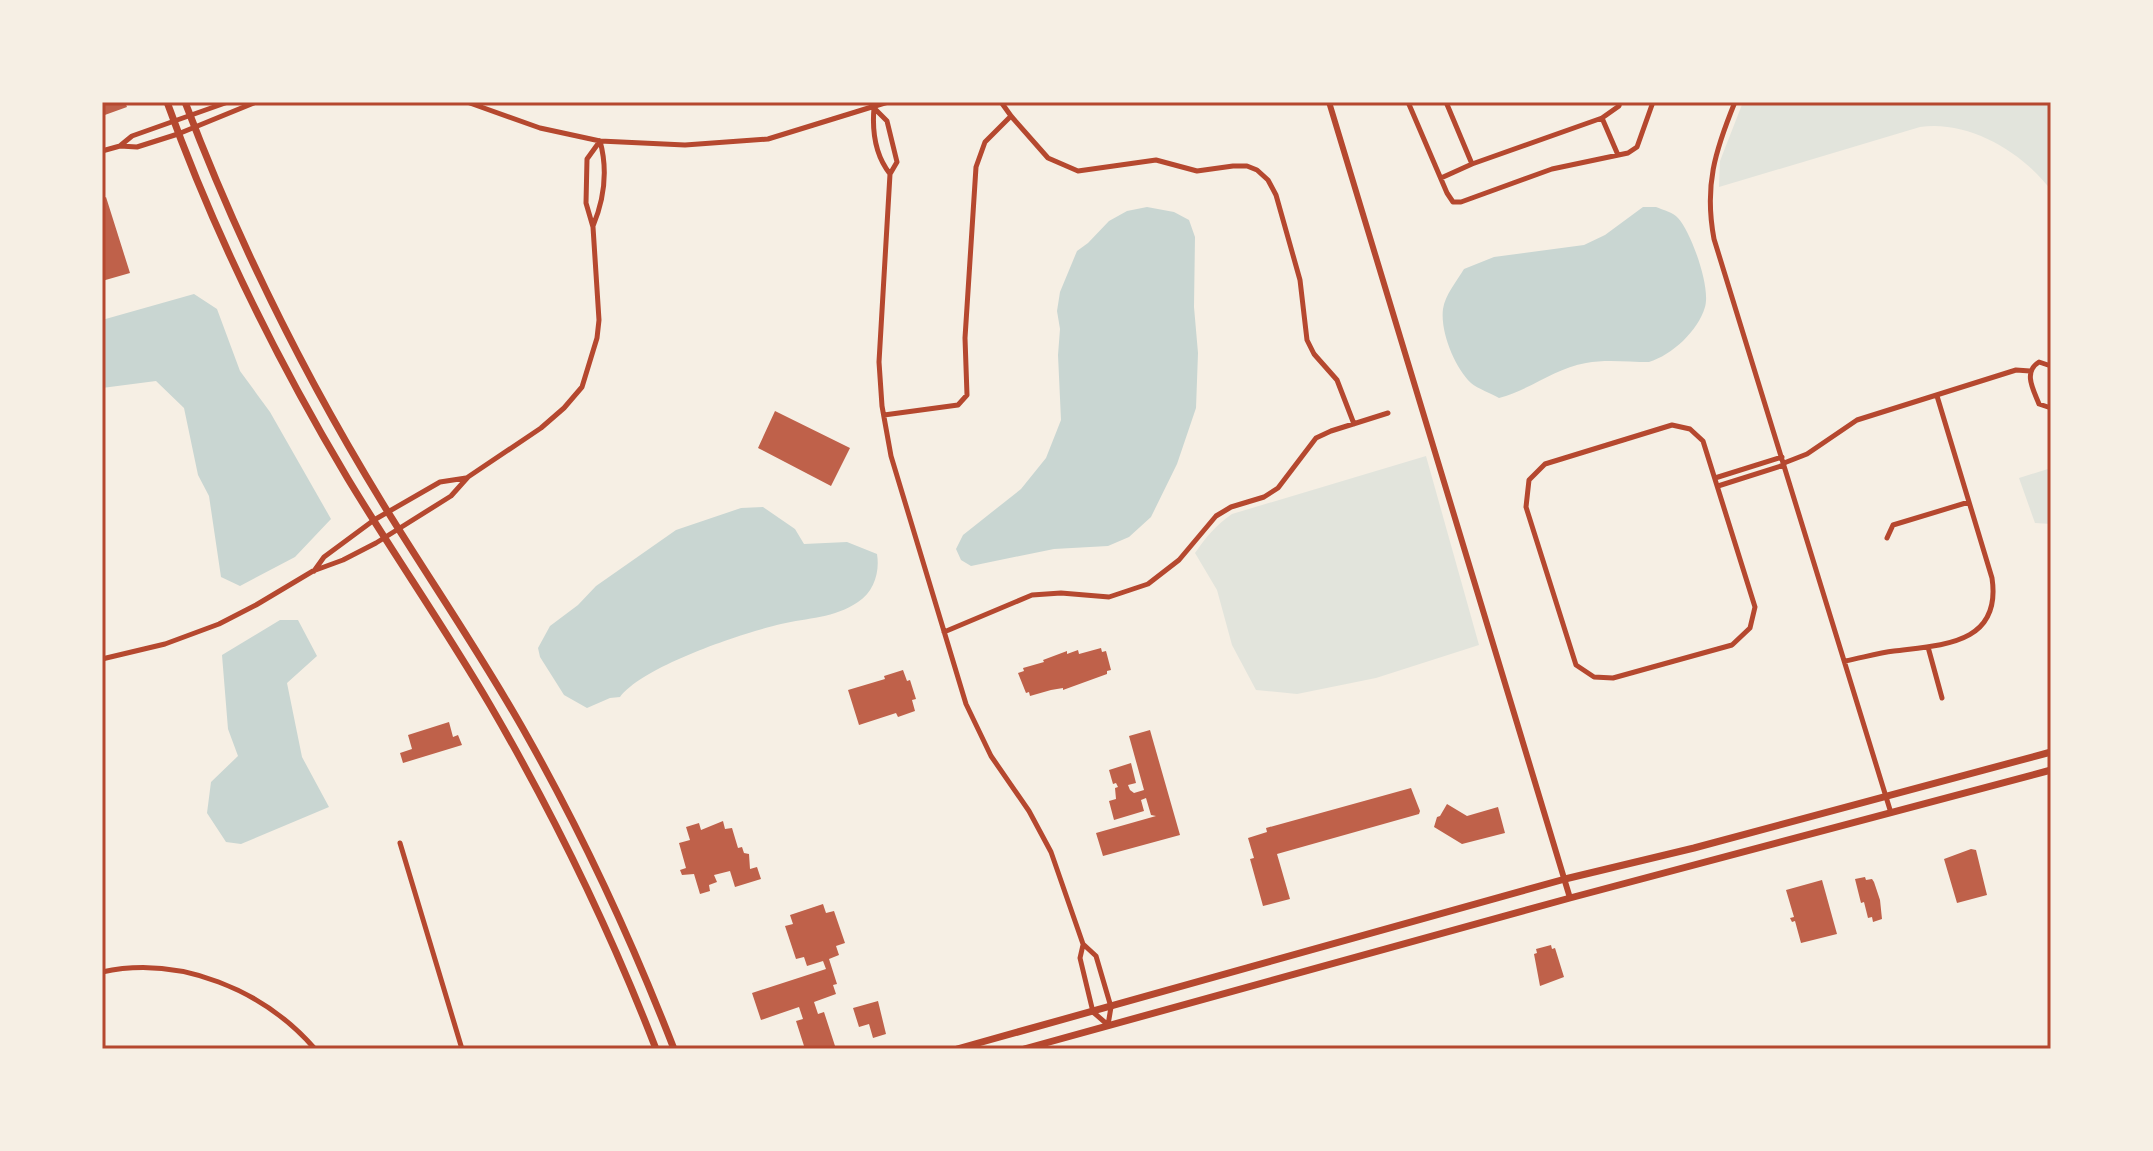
<svg xmlns="http://www.w3.org/2000/svg" width="2153" height="1151" font-family="Mulish,sans-serif">
<style>
.green{fill:#e2e4dc}
.water{fill:#c9d6d2}
.building{fill:#bf614a}
.lines{fill:none;stroke-linecap:round;stroke-linejoin:round}
.minor{stroke:#b5482f;stroke-width:5}
.tertiary{stroke:#b5482f;stroke-width:6}
.secondary{stroke:#b5482f;stroke-width:7}
.neatline{fill:none;stroke:#b5482f;stroke-width:3}
</style>
<rect width="100%" height="100%" fill="#f6efe4"/>
<path class="green" d="M1743,102h308v88c-29,-38 -82,-70 -131,-63l-201,60 1,-26z
M1426,456l53,189 -103,33 -79,16 -41,-4 -24,-45 -15,-55 -22,-37c11,-16 21,-28 37,-39z
M2051,468v56l-16,-1 -16,-45z"/>
<path class="water" d="M1147,207l27,5 15,8 6,17 -1,70 4,46 -2,55 -19,56 -26,53 -22,20 -21,9 -54,3 -83,17 -10,-6 -5,-11 7,-14 58,-46 25,-31 15,-38 -3,-65 2,-26 -3,-18 3,-19 17,-41 11,-8 21,-22 18,-10z
M1656,207c7,3 17,5 22,11 13,14 33,69 27,89 -7,24 -33,48 -56,55 -21,0 -43,-3 -63,1 -31,5 -56,27 -87,35 -8,-5 -21,-9 -28,-15 -16,-15 -31,-51 -28,-74 2,-14 14,-28 21,-40l30,-12 90,-12 21,-10 38,-28z
M194,294l23,15 23,62 30,41 61,107 -36,38 -55,29 -19,-9 -12,-81 -11,-21 -14,-67 -28,-27 -54,7v-68z
M763,507l32,22 9,15 43,-2 30,12c3,18 -3,38 -19,48 -23,16 -51,16 -77,22 -39,9 -138,42 -161,73l-10,1 -23,10 -23,-13 -24,-38 -2,-9 12,-22 28,-21 18,-19 80,-56 65,-22z
M280,620h18l19,36 -30,27 15,74 27,50 -88,37 -15,-2 -19,-29 4,-31 27,-26 -10,-27 -6,-74z"/>
<path class="building" d="M102,102h23l2,5 -25,9z
M106,197l24,76 -28,8v-82z
M775,411l75,37 -19,38 -73,-38z
M1101,648l1,4 4,-1 5,19 -4,1v3l-44,16v-2l-12,2 -21,6 -1,-4 -3,1 -8,-20 6,-2 -1,-3 21,-6 -1,-2 24,-9v3l11,-4 1,4z
M903,670l4,11 3,-1 6,19 -4,1 3,11 -17,6 -2,-4 -37,12 -11,-35 37,-11 -1,-3z
M449,722l4,15 5,-2 4,10 -59,18 -3,-10 12,-4 -4,-14z
M1150,730l30,105 -77,21 -7,-23 60,-17 -5,-1 -5,-17 -5,2 3,11 -30,9 -5,-19 7,-2 -1,-11 3,-1 -2,-4 -3,1 -4,-14 22,-7 5,20 -8,2 2,5 4,3 10,-3 -15,-54z
M1411,788l9,23 -1,3 -142,40 13,45 -27,7 -13,-47 4,-1 -6,-20 19,-6 -1,-4z
M1447,804l20,12 31,-9 7,26 -43,11 -28,-17 3,-10 3,-1z
M723,821l2,8 7,-1 6,20 4,-1 2,6 5,1 1,15 7,-2 4,12 -26,8 -5,-16 -16,4 3,7 -8,3 1,6 -10,3 -6,-20 -12,1 -2,-5 6,-2 -7,-25 11,-3 -4,-13 13,-4 2,7z
M1971,849l5,1 11,45 -30,8 -13,-44z
M1865,877l1,3 6,-1 2,3 6,18 2,19 -9,3 -1,-5 -4,1 -4,-16 -3,1 -6,-24z
M1822,880l15,54 -36,9 -6,-22 -3,1 -2,-4 4,-1 -8,-27z
M823,904l3,9 8,-2 11,32 -9,3 3,9 -10,4 8,25 -4,1 3,9 -22,8 4,12 6,-2 12,37h-31l-9,-28 7,-2 -4,-12 -38,13 -9,-27 74,-24 -3,-8 -16,5 -3,-9 -8,2 -11,-33 8,-2 -3,-9z
M1551,945l1,4 3,-1 9,29 -24,9 -6,-32 3,-1 -1,-4z
M878,1001l8,33 -13,4 -4,-14 -10,3 -6,-19z"/>
<g class="lines">
<path class="minor" d="M467,102l73,26 60,13 85,4 83,-6 120,-37
M1408,102l39,91 6,9h8l91,-33 76,-16 9,-6 16,-45
M1446,102l26,62 130,-46 17,-12 1,-4
M1735,102c-20,49 -31,84 -21,137l177,574
M874,108l13,13 10,41 -7,12 -11,188 3,44 9,50 75,248 25,52 38,55 22,41 32,92 13,12 15,51 -3,18
M874,108c-2,23 1,47 16,66
M1011,116l37,42 30,13 78,-11 41,11 36,-5h14l10,4 11,10 8,15 24,85 7,60 7,14 23,26 17,44
M1602,118l16,37
M121,145l11,-9 96,-34
M102,151l18,-5 17,1 41,-13 78,-32
M1441,178l31,-14
M593,226c12,-29 15,-56 7,-85
M2051,366l-12,-4c-16,10 -6,27 0,42l12,4
M884,415l74,-10 9,-10 -2,-57 11,-171 9,-25 26,-26 -10,-14
M1672,425l18,4 13,12 52,166 -5,21 -18,17 -119,33 -19,-1 -18,-12 -50,-158 3,-27 16,-16z
M1784,463l23,-9 50,-34 159,-50 14,1
M1715,478l67,-21
M1718,486l66,-21
M1887,538l6,-13 76,-23
M314,571l10,-14 50,-37 66,-38 26,-4
M944,632l88,-37 29,-2 48,4 39,-13 31,-24 37,-44 15,-9 33,-10 14,-9 38,-50 15,-7 57,-18
M1928,647l14,51
M102,659l63,-15 54,-20 37,-19 57,-34 30,-11 33,-17 75,-47 17,-19 73,-49 23,-20 18,-21 15,-49 2,-18 -6,-93 -7,-24 1,-44 13,-18
M1845,661c16,-3 33,-8 49,-10 47,-6 108,-6 98,-73l-55,-182
M400,843l62,206
M1083,945l-3,13 13,54 15,13
M102,972c78,-17 162,18 213,77"/>
<path class="tertiary" d="M1329,102l241,796"/>
<path class="secondary" d="M167,102c47,131 110,258 181,377 46,76 97,149 142,226 64,110 120,225 166,344
M185,102c53,140 120,275 198,402 48,78 100,153 144,232 57,101 105,205 147,313
M957,1049l608,-170 129,-31 357,-96
M1024,1049l546,-151 481,-128"/>
</g>
<rect width="2153" height="1151" fill="none" stroke="#f6efe4" stroke-width="208"/>
<rect x="104" y="104" width="1945" height="943" class="neatline"/>
</svg>
